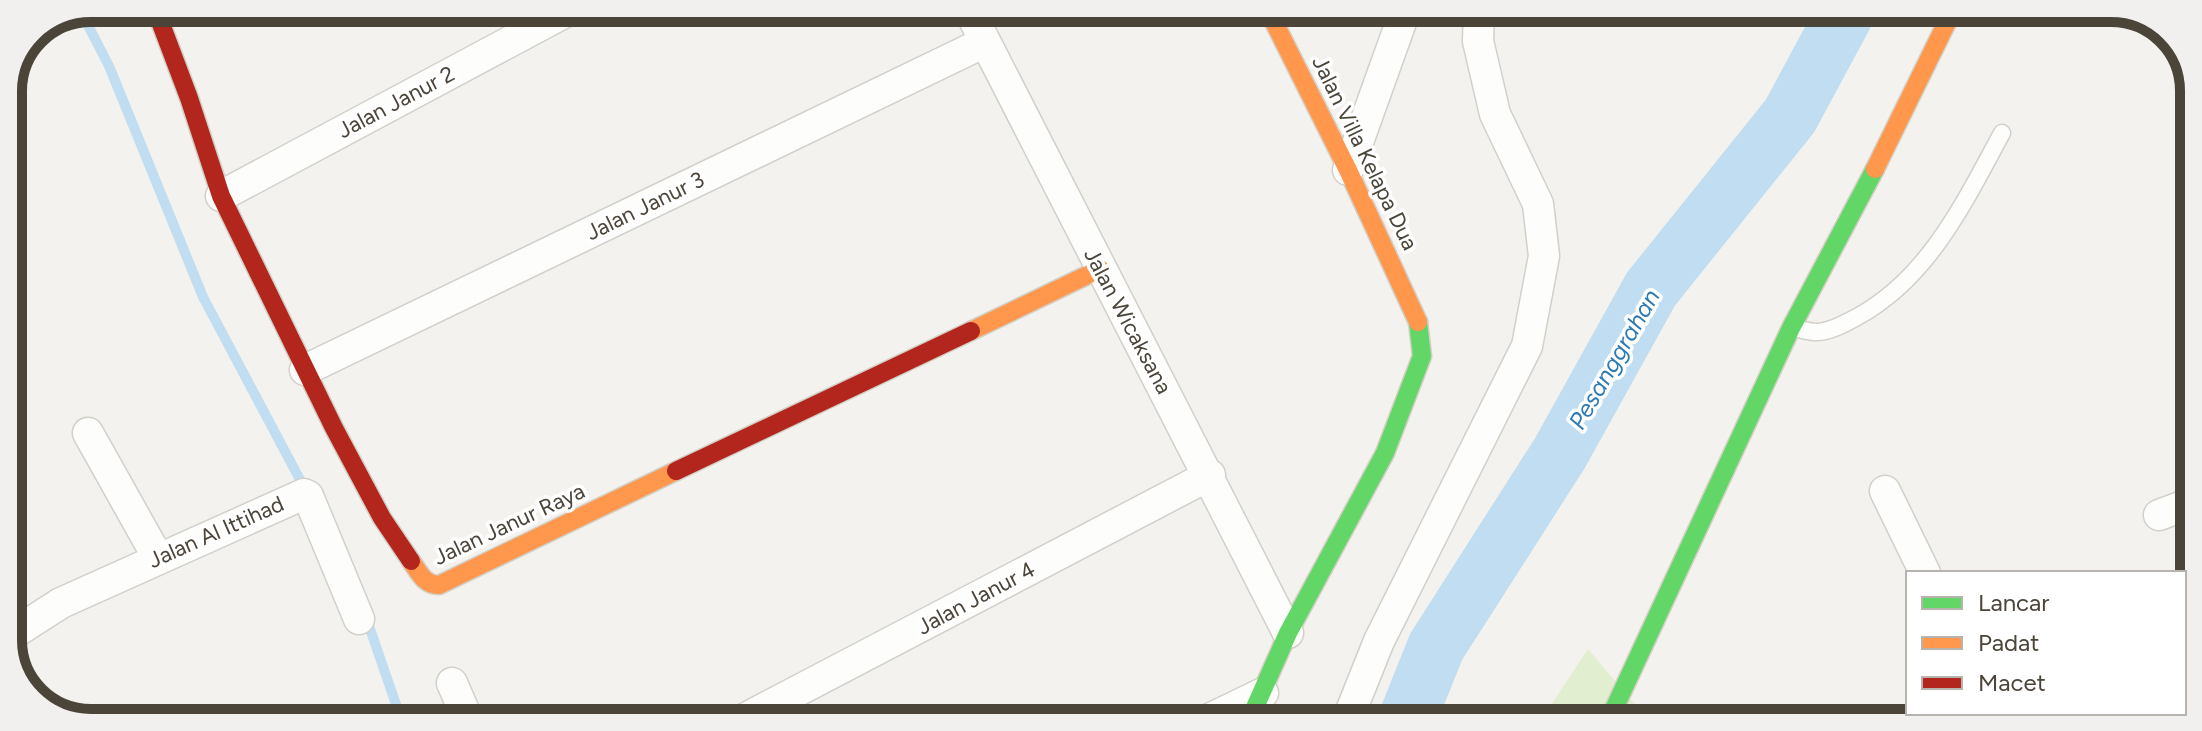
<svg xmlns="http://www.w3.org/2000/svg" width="2202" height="731" font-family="Figtree,sans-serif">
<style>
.green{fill:#e1eecf}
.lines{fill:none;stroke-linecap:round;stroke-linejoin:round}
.stream{stroke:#c0ddf1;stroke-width:10}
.river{stroke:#c0ddf1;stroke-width:58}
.lane-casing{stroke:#d2d0cb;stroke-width:19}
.street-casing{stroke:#d2d0cb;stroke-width:33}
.fast-casing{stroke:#d3cfc5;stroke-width:21}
.slow-casing{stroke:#d3cfc5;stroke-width:21}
.jam-casing{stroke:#d3cfc5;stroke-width:21}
.lane{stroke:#fdfdfc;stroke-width:16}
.street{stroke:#fdfdfc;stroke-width:30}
.fast{stroke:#63d668;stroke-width:18}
.slow{stroke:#ff974d;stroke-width:18}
.jam{stroke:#b3261e;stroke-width:18}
.labels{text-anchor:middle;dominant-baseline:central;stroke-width:7;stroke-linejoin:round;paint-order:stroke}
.street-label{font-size:22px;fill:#4b4439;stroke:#fff}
.water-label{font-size:24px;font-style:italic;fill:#2e7ab2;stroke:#fff}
.rim{fill:none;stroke:#4b4439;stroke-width:10}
</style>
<rect width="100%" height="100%" fill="#f4f2ee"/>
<path class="green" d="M1588,649l62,73h-110z"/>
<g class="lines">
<path class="stream" d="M81,12l28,54 94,231 103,194
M366,617l35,102"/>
<path class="river" d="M1406,722l30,-75 124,-194 91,-164 139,-173 56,-104"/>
<g class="lane-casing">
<path id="lane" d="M1793,328c7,1 16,4 24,4 13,0 29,-9 40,-15 72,-39 108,-116 145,-184"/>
</g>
<g class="street-casing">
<path id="street" d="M969,10l319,623
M1348,170l57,-159
M221,196l350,-187
M305,370l680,-328
M88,433l70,125
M1885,491l40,82
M2159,515l32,-12
M8,637l53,-34 243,-109 4,2 51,123
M2184,643l6,-3
M452,683l16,37
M1993,713l5,10
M742,720l468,-245
M1205,721l58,-28
M1347,721l32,-80 148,-295 17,-90 -6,-52 -43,-90 -17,-73 1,-30
M2036,723l20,-10"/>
</g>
<g class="fast-casing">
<path id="fast" d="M1249,721l39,-88 97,-180 37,-97 -4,-34
M1608,722l183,-394 84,-159"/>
</g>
<g class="slow-casing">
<path id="slow" d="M1268,10l80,160 70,152
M1875,169l77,-157
M971,331l129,-62
M411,561c8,11 13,24 28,24l237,-114"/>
</g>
<g class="jam-casing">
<path id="jam" d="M155,8l34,90 32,98 113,232 48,90 29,43
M676,471l295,-140"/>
</g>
<use href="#lane" class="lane"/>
<use href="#street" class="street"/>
<use href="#fast" class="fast"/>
<use href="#slow" class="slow"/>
<use href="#jam" class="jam"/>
</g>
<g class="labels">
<g class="street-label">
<text transform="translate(396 102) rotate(-28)">Jalan Janur 2</text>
<text transform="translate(1365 153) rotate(64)">Jalan Villa Kelapa Dua</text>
<text transform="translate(645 206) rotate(-26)">Jalan Janur 3</text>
<text transform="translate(1128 321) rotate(62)">Jalan Wicaksana</text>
<text transform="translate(509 524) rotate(-25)">Jalan Janur Raya</text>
<text transform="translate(216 532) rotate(-24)">Jalan Al Ittihad</text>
<text transform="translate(976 598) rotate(-28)">Jalan Janur 4</text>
</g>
<g class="water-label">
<text transform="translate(1614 359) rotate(-60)">Pesanggrahan</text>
</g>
</g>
<path d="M0 0H2202V731H0ZM91 22H2111A69 69 0 0 1 2180 91V640A69 69 0 0 1 2111 709H91A69 69 0 0 1 22 640V91A69 69 0 0 1 91 22Z" fill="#f1f0ef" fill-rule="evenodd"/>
<path class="rim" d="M91 22H2111A69 69 0 0 1 2180 91V640A69 69 0 0 1 2111 709H91A69 69 0 0 1 22 640V91A69 69 0 0 1 91 22Z"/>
<rect x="1906" y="571" width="280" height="144" fill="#ffffff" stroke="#b7b4b0" stroke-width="2"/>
<rect x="1922" y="597" width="40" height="12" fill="#63d668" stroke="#b7b4b0" stroke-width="2"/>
<text x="1978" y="611" font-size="24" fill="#4b4439">Lancar</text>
<rect x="1922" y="637" width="40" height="12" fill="#ff974d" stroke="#b7b4b0" stroke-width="2"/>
<text x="1978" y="651" font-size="24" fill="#4b4439">Padat</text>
<rect x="1922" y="677" width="40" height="12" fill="#b3261e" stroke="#b7b4b0" stroke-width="2"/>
<text x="1978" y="691" font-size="24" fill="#4b4439">Macet</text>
</svg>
